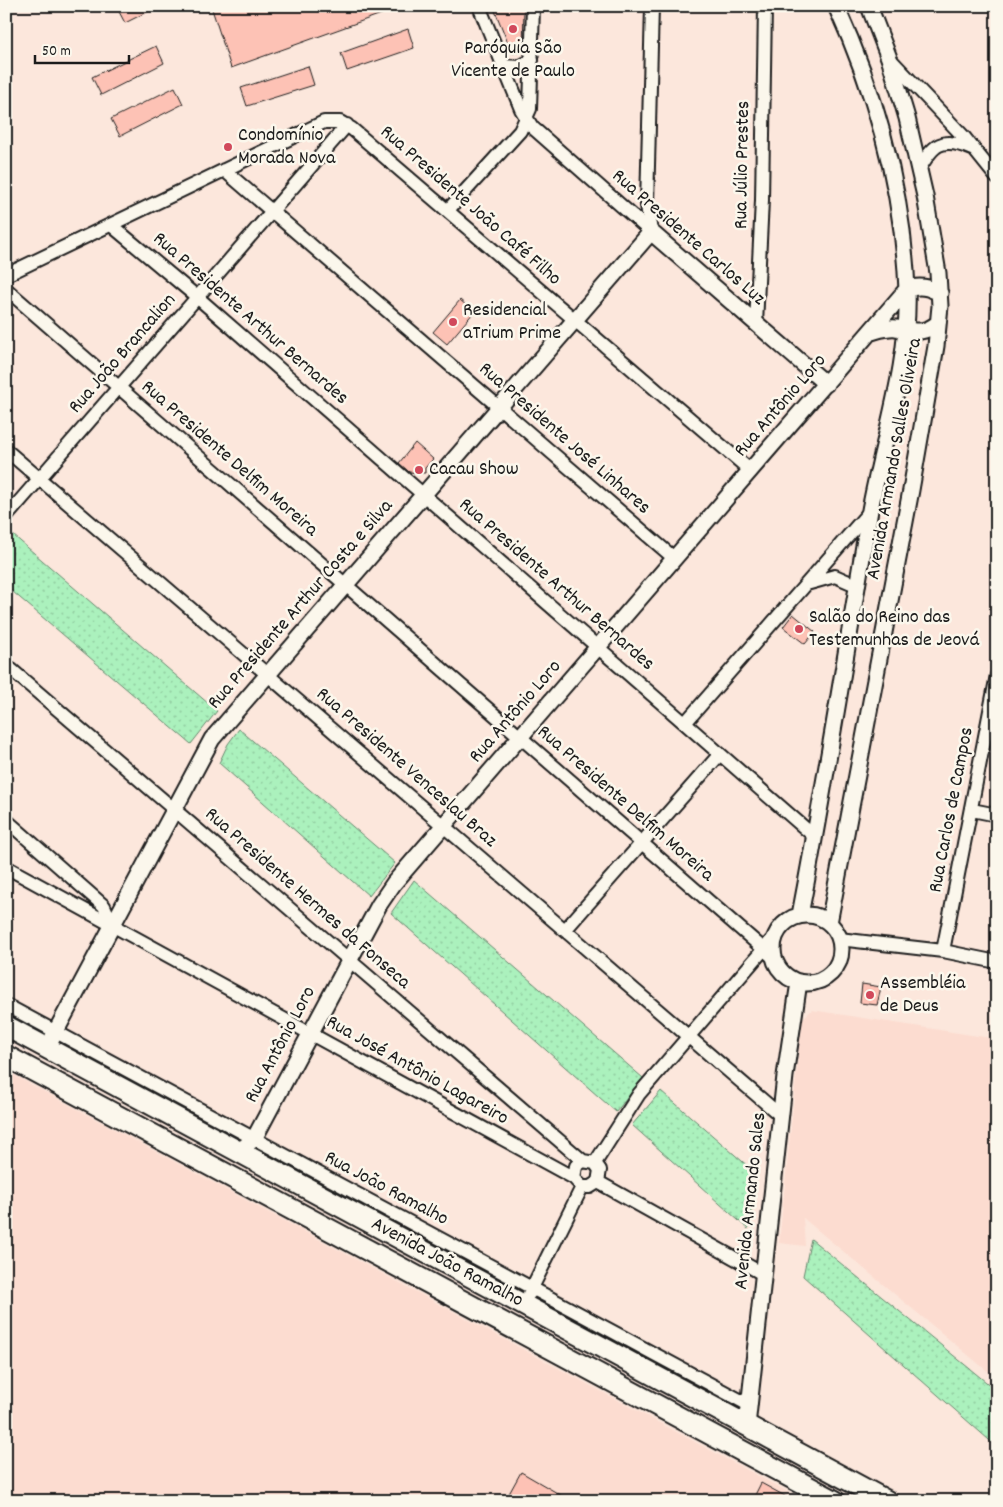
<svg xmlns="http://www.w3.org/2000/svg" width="1003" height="1507" font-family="Dekko,sans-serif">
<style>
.built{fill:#fcdcd0}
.grass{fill:url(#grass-dots);stroke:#64866c}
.building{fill:#fdc2b5;stroke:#1c1c1c}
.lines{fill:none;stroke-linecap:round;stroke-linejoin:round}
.minor-casing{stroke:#1c1c1c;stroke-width:16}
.tertiary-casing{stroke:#1c1c1c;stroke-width:19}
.trunk-casing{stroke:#1c1c1c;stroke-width:24}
.minor{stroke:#fbf7ec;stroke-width:12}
.tertiary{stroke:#fbf7ec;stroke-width:15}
.trunk{stroke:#fbf7ec;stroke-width:20}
.poi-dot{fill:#d1495b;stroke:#fbf7ec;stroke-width:2}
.labels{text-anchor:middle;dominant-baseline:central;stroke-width:5;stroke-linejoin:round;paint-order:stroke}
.poi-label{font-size:20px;fill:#1c1c1c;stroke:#fbf7ec;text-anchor:start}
.street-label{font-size:20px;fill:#1c1c1c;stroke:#fbf7ec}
</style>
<defs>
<pattern id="grass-dots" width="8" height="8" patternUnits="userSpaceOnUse" patternTransform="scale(1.25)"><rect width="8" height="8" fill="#abf1bd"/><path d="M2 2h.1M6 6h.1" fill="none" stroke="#93cea2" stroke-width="1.8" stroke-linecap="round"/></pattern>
</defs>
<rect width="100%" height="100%" fill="#fce7dc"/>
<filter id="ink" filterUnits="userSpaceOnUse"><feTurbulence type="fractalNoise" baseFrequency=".02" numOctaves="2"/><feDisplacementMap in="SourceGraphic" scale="10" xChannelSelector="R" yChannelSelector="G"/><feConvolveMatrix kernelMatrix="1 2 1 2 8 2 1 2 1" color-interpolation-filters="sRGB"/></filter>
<g filter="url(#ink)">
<path class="built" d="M812,1010l185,29v340l-194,-161 2,28 -26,-3 23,-224z
M6,1071l799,430h-799z"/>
<path class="grass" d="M13,535l204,176 -26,33 -185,-158v-43z
M239,729l156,134 -26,33 -150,-133 9,-19z
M414,880l229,198 -27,34 -225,-199z
M661,1091l96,83 -9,55 -116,-104z
M811,1239l186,152v56l-194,-171z"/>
<path class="building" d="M116,6h43l-34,17z
M211,6h187v2l-167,60z
M493,6h31l-1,46 -11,1z
M408,29l6,19 -67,23 -6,-18z
M156,46l8,17 -63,32 -9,-18z
M308,66l6,19 -67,21 -6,-18z
M175,87l8,17 -63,32 -9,-17z
M460,300l14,12 -27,32 -14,-12z
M415,443l18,16 -8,9v5l-16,-1 -10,-9z
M793,614l22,18 -10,12 -22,-17z
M862,984l19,3 -4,18 -17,-2z
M521,1472l50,29h-66z
M761,1483l33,18h-42z"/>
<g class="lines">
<g class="minor-casing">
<path id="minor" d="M479,6l42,103 11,18 119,105
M889,58l75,79 33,41
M504,66l15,1 13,-7
M224,170l451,389
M919,170c14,-26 23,-34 53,-21
M448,210l72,-79 10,-22 3,-103
M111,225l86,72 618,540
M651,232l-4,-27 5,-199
M6,275l318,-153h16l12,7 399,342
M6,289l769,670
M756,324l6,-124 3,-194
M6,450l775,666
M6,517l341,-392
M810,583l25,-7 23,10
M6,665l577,496
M685,723l185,-212
M972,810l25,5
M6,820l98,86 8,18
M6,867l568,311 8,9h8l8,-5 2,-12 -5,-7 -12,-2 -7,5 -2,12
M565,930l155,-176
M839,939l104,12 54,11
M943,951l54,-276
M6,1005l743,400
M595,1163l44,-69 137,-159
M598,1182l165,92
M529,1294l53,-107"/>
</g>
<g class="tertiary-casing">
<path id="tertiary" d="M907,289c13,-4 21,-2 33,4
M871,332c8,-2 17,-5 25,-4 18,3 27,7 42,-5
M800,915c26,-134 47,-270 70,-405 13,-71 40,-148 37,-220 -4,-100 -30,-194 -71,-284
M773 949a34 34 0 1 1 68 0a34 34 0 1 1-68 0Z
M829,923l82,-433 25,-144 4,-40 -2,-33 -13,-77 -18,-78 -18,-60 -20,-52
M47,1048l165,-309 439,-507 175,152
M239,1151l15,-12 125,-234 15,-22 513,-594
M747,1426l38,-350 14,-94"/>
</g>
<g class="trunk-casing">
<path id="trunk" d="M6,1026l881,475
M6,1056l829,445"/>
</g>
<use href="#minor" class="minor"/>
<use href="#tertiary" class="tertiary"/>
<use href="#trunk" class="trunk"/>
</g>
</g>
<g class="poi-dot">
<circle cx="513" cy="29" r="5"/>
<circle cx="228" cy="147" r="5"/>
<circle cx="453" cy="322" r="5"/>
<circle cx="419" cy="470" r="5"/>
<circle cx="799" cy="629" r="5"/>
<circle cx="870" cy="995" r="5"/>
</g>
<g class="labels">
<g class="poi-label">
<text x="513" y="49" text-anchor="middle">Paróquia São<tspan x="513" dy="23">Vicente de Paulo</tspan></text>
<text x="238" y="136">Condomínio<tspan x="238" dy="23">Morada Nova</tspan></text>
<text x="463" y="311">Residencial<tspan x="463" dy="23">aTrium Prime</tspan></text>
<text x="429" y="470">Cacau Show</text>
<text x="809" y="618">Salão do Reino das<tspan x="809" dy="23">Testemunhas de Jeová</tspan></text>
<text x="880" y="984">Assembléia<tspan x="880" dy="23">de Deus</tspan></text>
</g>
<g class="street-label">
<text transform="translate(743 165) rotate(-89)">Rua Júlio Prestes</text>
<text transform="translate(470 206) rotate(41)">Rua Presidente João Café Filho</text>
<text transform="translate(688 238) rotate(41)">Rua Presidente Carlos Luz</text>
<text transform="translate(250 319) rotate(41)">Rua Presidente Arthur Bernardes</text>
<text transform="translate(123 354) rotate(-49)">Rua João Brancalion</text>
<text transform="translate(781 406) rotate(-49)">Rua Antônio Loro</text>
<text transform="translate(564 439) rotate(41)">Rua Presidente José Linhares</text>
<text transform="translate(229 459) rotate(41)">Rua Presidente Delfim Moreira</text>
<text transform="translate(895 459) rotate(-80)">Avenida Armando Salles Oliveira</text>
<text transform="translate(556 585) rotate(41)">Rua Presidente Arthur Bernardes</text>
<text transform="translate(301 605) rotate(-49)">Rua Presidente Arthur Costa e Silva</text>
<text transform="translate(516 712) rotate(-49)">Rua Antônio Loro</text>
<text transform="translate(406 768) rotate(41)">Rua Presidente Venceslau Braz</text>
<text transform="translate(625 804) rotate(41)">Rua Presidente Delfim Moreira</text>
<text transform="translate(952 810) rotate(-79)">Rua Carlos de Campos</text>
<text transform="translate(307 899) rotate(41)">Rua Presidente Hermes da Fonseca</text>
<text transform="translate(281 1045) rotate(-62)">Rua Antônio Loro</text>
<text transform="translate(417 1071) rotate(29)">Rua José Antônio Lagareiro</text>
<text transform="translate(386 1189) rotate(28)">Rua João Ramalho</text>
<text transform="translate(751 1201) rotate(-84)">Avenida Armando Sales</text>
<text transform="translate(447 1263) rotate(28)">Avenida João Ramalho</text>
</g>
</g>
<rect width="1003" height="1507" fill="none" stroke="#fbf7ec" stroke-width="25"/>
<rect x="12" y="12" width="978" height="1482" fill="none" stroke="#1c1c1c" stroke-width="2" filter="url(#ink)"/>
<path d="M35 55v8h94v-8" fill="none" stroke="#1c1c1c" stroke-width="2.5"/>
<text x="42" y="55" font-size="15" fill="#1c1c1c" stroke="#fbf7ec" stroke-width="4" paint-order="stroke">50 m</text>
</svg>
